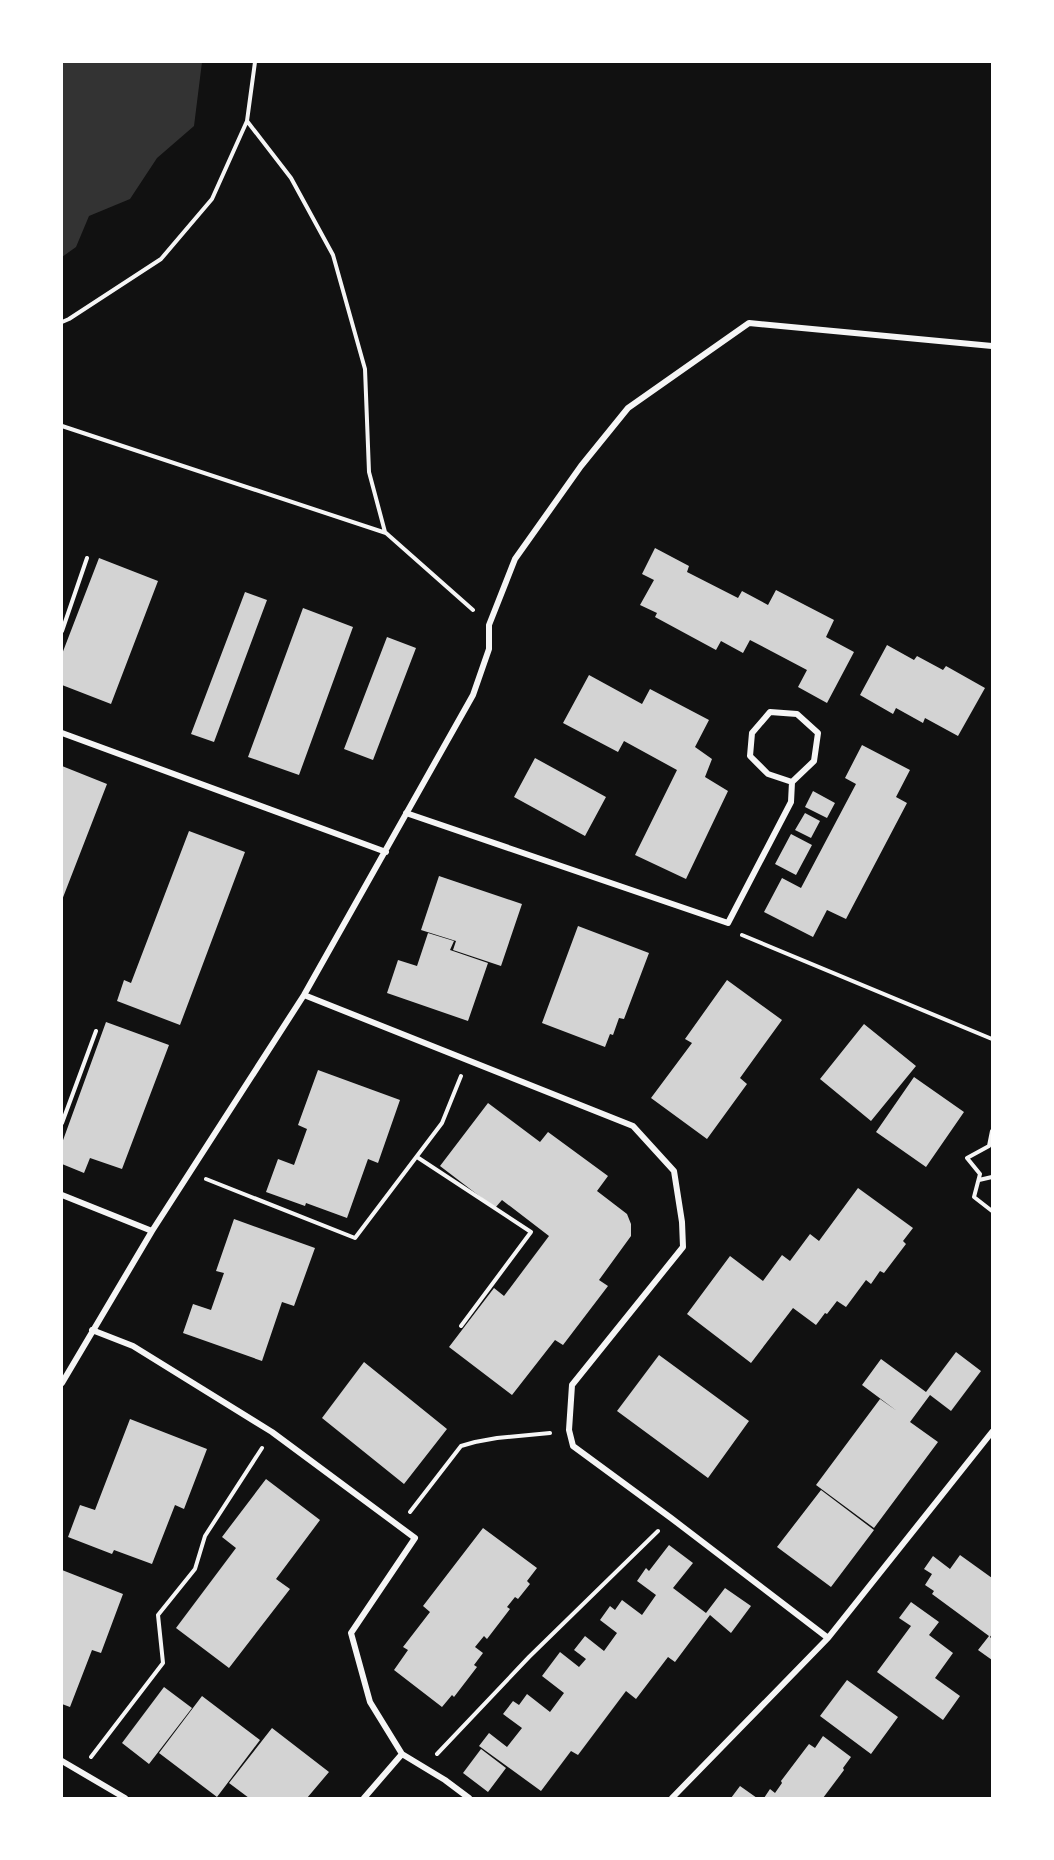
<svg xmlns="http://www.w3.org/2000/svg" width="1054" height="1860" font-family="'DejaVu Sans',sans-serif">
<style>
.water{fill:#333}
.building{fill:#d3d3d3}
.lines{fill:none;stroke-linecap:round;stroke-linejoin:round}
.path{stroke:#f5f5f5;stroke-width:4}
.minor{stroke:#f5f5f5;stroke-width:6}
</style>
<rect width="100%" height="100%" fill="#111"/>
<path class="water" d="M62,62h140l-8,64 -37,32 -27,41 -41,17 -13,31 -14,10z"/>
<path class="building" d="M655,548l34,18 -2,6 51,26 4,-7 26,14 8,-15 58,30 -8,17 28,15 -27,51 -29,-16 9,-17 -57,-30 -7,13 -22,-12 -5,9 -61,-33 2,-4 -17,-8 14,-25 -12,-6z
M99,558l59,23 -47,123 -49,-19v-31z
M245,592l22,8 -53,142 -23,-8z
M303,608l50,19 -54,148 -51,-18z
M387,637l29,11 -43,112 -29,-11z
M887,645l27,15 3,-4 26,14 3,-4 39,22 -27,48 -33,-18 -2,5 -27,-15 -3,6 -33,-19z
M589,675l53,29 8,-15 59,31 -14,27 17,12 -7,18 23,14 -42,88 -51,-24 42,-85 -53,-29 -6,11 -55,-29z
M862,745l48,25 -14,27 11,6 -61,116 -19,-9 -14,27 -49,-25 18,-34 19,10 55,-104 -11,-6z
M535,758l71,39 -21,39 -71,-39z
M62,766l45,18 -45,116z
M813,791l22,12 -8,15 -22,-11z
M805,813l15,8 -9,17 -16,-8z
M189,831l56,21 -65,173 -63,-24 7,-21 7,3z
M791,834l21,11 -16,30 -21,-11z
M439,876l83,28 -21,62 -48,-16 3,-9 -35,-11z
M578,926l71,27 -25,66 -5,-1 -6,17 -3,-1 -5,13 -63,-24z
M428,933l26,8 -4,9 38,13 -20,58 -81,-28 11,-33 19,6z
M727,980l55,40 -42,58 7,6 -40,55 -56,-41 41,-55 -7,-4z
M106,1022l63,23 -47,124 -32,-11 -6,15 -22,-9v-21z
M864,1024l52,42 -45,55 -51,-42z
M318,1070l82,30 -22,63 -10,-4 -21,59 -41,-15 -1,3 -39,-14 12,-33 16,6 13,-36 -9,-4z
M914,1077l50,35 -38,55 -50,-35z
M488,1103l52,39 8,-10 60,44 -11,15 30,23 4,10v12l-32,44 9,6 -45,59 -8,-5 -43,55 -63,-48 45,-59 10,8 45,-60 -47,-36 -7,8 -55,-42z
M858,1188l55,40 -10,13 3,3 -22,29 -4,-2 -9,13 -5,-4 -20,27 -9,-6 -10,13 -2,-1 -9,12 -23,-17 -42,55 -64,-49 43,-58 33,25 19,-26 8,6 20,-27 9,7z
M234,1219l81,29 -21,58 -12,-4 -20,59 -79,-28 10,-29 18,6 13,-37 -8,-2z
M956,1352l25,19 -30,40 -21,-16 -20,27 28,20 -64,86 -58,-43 64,-86 17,12 -35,-26 19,-26 45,33z
M659,1355l90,66 -41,57 -91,-67z
M364,1362l83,67 -43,55 -82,-66z
M130,1419l77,30 -23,60 -9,-4 -23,59 -38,-14 -2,4 -44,-17 12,-32 15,5z
M266,1479l54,41 -44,59 14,10 -61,79 -53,-40 60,-80 -14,-11z
M821,1490l53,40 -43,57 -54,-40z
M483,1528l54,40 -10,13 3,3 -12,15 -3,-2 -8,10 3,2 -23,30 -3,-3 -9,11 8,6 -9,12 3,2 -23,30 -2,-2 -10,12 -48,-37 14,-20 -5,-3 27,-35 -7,-6z
M669,1545l24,18 -20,25 33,25 19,-25 26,18 -20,27 -21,-18 -35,47 -7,-5 -32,42 -10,-8 -48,64 -7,-4 -30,40 -62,-45 10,-13 18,14 15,-19 -19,-14 10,-13 6,4 8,-11 23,18 14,-19 -22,-17 18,-24 19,15 7,-8 -12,-9 11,-14 19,15 13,-18 -17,-13 10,-14 5,4 7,-10 20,15 14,-20 -19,-14 9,-13 3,3z
M960,1555l32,23v56l-2,3 2,2v21l-14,-10 11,-14 -57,-42 2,-3 -9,-6 7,-11 -8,-5 9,-13 17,13z
M62,1570l61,24 -22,59 -9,-3 -22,57 -8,-3z
M911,1602l28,20 -10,13 24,18 -18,25 25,18 -17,24 -66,-48 34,-46 -12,-8z
M847,1680l51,37 -27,37 -51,-38z
M164,1687l28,21 -43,56 -27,-21z
M202,1696l58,44 -43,57 -58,-44z
M272,1728l57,44 -22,26h-58l-20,-15z
M823,1736l28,21 -8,11 1,2 -21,28h-59l6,-9 5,4 7,-10 -1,-2 28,-37 6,4z
M481,1749l25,19 -18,24 -25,-19z
M740,1786l17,12h-26z"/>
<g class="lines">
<path class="path" d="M247,121l44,57 42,77 32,114 4,103 16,60
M62,322l7,-3 92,-60 51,-60 35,-78 8,-59
M62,426l324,107 87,77
M62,631l25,-73
M742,935l250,104
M62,1123l34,-92
M992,1131l-3,15 -22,12 13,16 -6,23 18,14
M417,1157l114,75 -70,94
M206,1179l149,59 87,-115 19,-47
M979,1180l13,-3
M410,1512l51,-66 14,-4 22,-4 53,-5
M437,1754l92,-97 129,-126
M91,1757l72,-94 -5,-48 37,-46 10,-33 57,-88"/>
<path class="minor" d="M62,733l324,119
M406,813l322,110 63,-121 1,-20 22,-21 4,-28 -21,-19 -27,-2 -18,21 -2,23 18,18 24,8
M304,995l329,131 41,45 8,51 1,25 -111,138 -3,45 4,16 98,72 157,120 164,-206
M62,1195l90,36
M92,1330l41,16 139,86 143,106 -64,95 19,69 32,52 43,26 24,18
M62,1383l90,-152 152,-236 169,-300 16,-46v-24l26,-66 66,-93 47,-58 121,-85 243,23
M62,1761l63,37
M364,1798l38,-44
M672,1798l156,-160"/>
</g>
<rect width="1054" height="1860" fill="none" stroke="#ffffff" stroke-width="126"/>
</svg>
